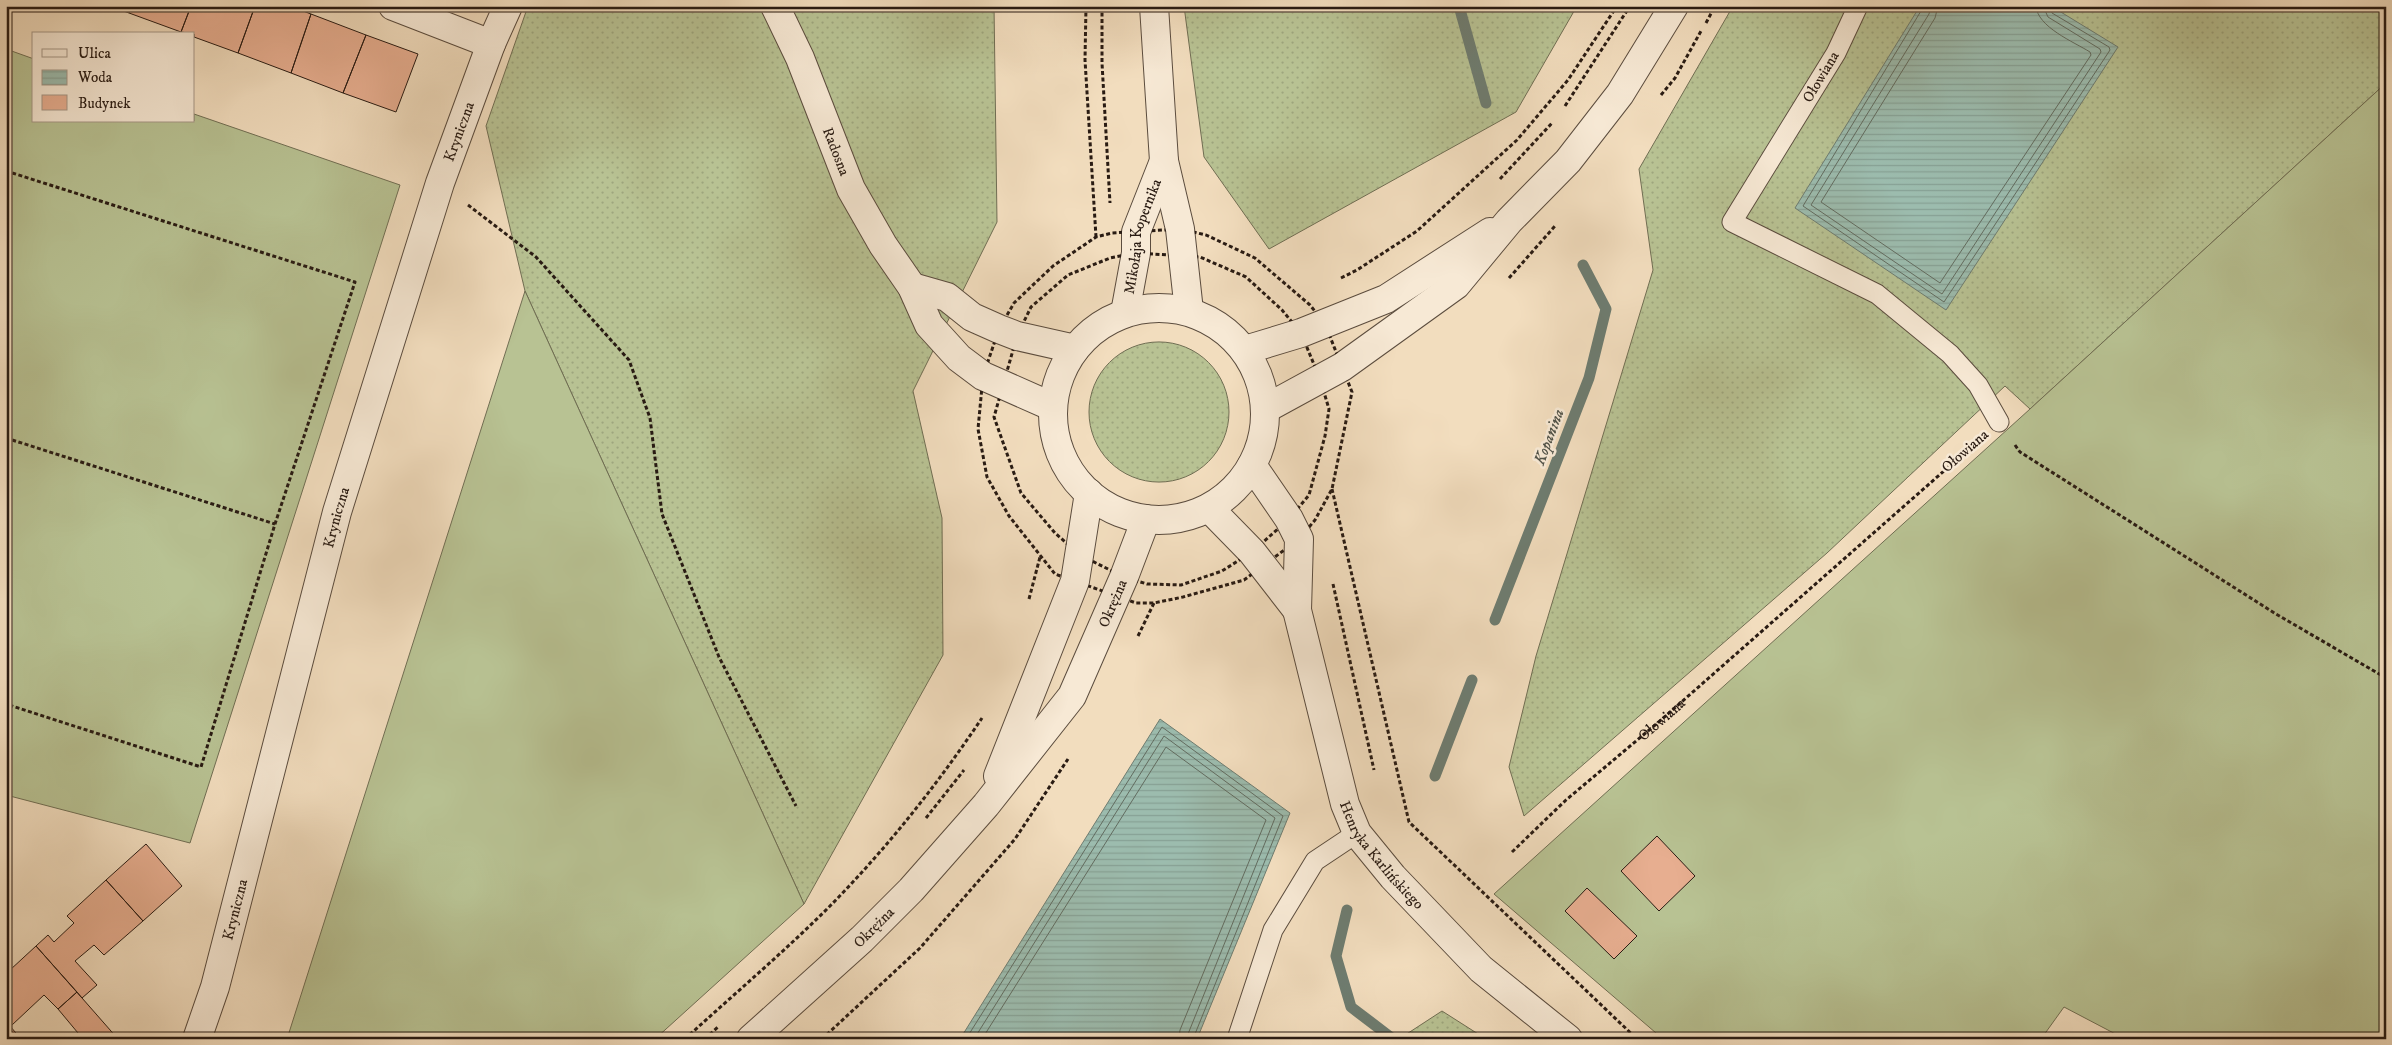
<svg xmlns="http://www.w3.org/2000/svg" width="2392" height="1045" font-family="'IM FELL DW Pica',serif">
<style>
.grass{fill:url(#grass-dots);stroke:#706e53}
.garden{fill:#b8c293;stroke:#706e53}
.water{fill:url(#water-rules);stroke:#6e7c70}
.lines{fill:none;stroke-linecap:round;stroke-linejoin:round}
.shore{stroke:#626c60;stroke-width:1}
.stream{stroke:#6e7c70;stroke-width:11}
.building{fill:#e7ae90;stroke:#291b13}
.service-casing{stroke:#5b4c3e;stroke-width:21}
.minor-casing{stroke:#5b4c3e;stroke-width:30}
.tertiary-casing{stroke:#5b4c3e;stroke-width:30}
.path{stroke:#291b13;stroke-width:3;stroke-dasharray:4 2.5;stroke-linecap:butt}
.service{stroke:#f7e9d5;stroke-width:19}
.minor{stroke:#f7e9d5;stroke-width:28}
.tertiary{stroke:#f7e9d5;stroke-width:28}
.labels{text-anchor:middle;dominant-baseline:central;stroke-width:5;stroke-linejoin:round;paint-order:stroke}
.street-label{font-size:15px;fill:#291b13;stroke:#f7e9d5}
.water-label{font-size:16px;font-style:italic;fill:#515349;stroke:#f7e9d5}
</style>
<defs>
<pattern id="grass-dots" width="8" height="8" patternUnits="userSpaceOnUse" patternTransform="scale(1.25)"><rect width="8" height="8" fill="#b8c293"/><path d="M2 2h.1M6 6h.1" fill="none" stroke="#9ea67e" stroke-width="1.8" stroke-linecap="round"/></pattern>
<pattern id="water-rules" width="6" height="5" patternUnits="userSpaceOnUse" patternTransform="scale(1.25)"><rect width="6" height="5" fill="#9cbcae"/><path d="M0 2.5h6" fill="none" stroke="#86a195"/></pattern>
</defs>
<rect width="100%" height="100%" fill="#f2ddbe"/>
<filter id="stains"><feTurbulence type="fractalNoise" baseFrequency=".004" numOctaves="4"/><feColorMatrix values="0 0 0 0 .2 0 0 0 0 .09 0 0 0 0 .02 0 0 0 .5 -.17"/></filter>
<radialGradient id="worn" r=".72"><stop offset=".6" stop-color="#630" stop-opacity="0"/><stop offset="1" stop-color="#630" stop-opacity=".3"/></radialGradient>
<path class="grass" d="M528,6h466l3,216 -84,169 29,127 1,137 -139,249 -279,-613 -39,-165z
M1184,6h393l-61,106 -247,137 -65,-92z
M1733,6h653v77l-356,326 -25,-23 -178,167 -303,263 -15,-49 27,-111 117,-386 -14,-101z
M1089 412a70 70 0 1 1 140 0a70 70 0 1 1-140 0Z
M1442,1011l44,28h-87z"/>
<path class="garden" d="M6,49l28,10v62h160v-7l206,71 -210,658 -184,-48z
M2386,83v956h-261l-61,-32 -23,32h-378l-169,-145 536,-485z
M525,291l279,613 -149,135h-368z"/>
<path class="water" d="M1920,6h131l67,41 -172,263 -151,-102z
M1160,719l130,94 -93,226h-237z"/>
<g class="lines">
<path class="shore" d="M1924,6l-121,200 141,96 166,-252 -1,-3 -57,-34 -2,-7
M1931,6l-2,8 -118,191 131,89 159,-242 -1,-3 -52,-32 -5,-11
M1938,6l-3,12 -114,184 119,81 151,-228 -1,-3c-16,-10 -53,-25 -54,-46
M966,1039l196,-312 121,89 -90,223
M974,1039l190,-303 111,82 -89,221
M982,1039l184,-292 100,73 -86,210 -1,9"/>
<path class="stream" d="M1459,6l27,97
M1495,620l94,-242 17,-69 -23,-44
M1435,776l37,-96
M1347,910l-11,46 15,51 42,32"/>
</g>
<path class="building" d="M110,6h22l-3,7z
M132,6h59l-10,26 -52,-19z
M191,6h64l-17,47 -44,-16v-3l-13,-2z
M255,6h35l21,8 -20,59 -53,-20z
M311,14l55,21 -23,58 -52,-20z
M366,35l52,19 -22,58 -53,-19z
M1657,836l38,40 -36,35 -38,-40z
M146,844l36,42 -39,35 -37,-41z
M106,880l37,41 -39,34 -10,-10 -19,16 22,24 -15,13 -46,-52 12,-11 6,7 20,-19 -7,-7z
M1587,888l50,48 -23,23 -49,-48z
M36,946l41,46 -19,17 -14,-14 -32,30 -6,-7v-52l4,4z
M77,992l5,6 36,41h-46l6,-6 -20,-24z
M10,1026l11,13h-15v-10z"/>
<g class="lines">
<g class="service-casing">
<path id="service" d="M1858,6l-22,47 -104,169 145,72 73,60 28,31 21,37
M1237,1039l36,-109 42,-69 42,-28"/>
</g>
<g class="minor-casing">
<g id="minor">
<path d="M393,6l98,38"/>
<path id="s2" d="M775,6l25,52 51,131 32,56 29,42 17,38 30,33 24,18 70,31"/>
<path d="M912,287l35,10 25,20 27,12 18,7 58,13"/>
<path id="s3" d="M197,1039l18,-52 122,-475 103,-329 51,-139 17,-38"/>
</g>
</g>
<g class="tertiary-casing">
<g id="tertiary">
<path d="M1154,6l10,155 16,68 9,82"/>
<circle cx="1159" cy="414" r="106"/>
<path id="s4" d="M1125,313l11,-60v-21l28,-71"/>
<path d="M1245,350l56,-17 85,-34 104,-67"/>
<path d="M1265,409l77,-42 114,-82 53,-64 59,-60 52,-67 54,-88"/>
<path id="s5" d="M1252,465l37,54 10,20 -2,71 48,194 12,29 36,44 88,92 87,70"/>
<path d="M1209,508l43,44 45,58"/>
<path d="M998,776l77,-195 14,-88"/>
<path id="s6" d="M751,1039l111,-100 49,-49 75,-85 86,-109 52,-119 22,-58"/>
</g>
</g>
<g class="path">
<path d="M1086,6l-1,54 11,177"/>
<path d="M1102,6v57l8,140"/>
<path d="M1706,23l9,-17"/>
<path d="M1661,95l14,-17 26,-47"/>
<path d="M1565,106l65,-100"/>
<path d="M6,171l349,111 -80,242 -74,243 -195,-63"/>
<path d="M1500,179l52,-56"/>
<path d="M468,205l68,52 93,103 21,58 12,96 57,143 77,149"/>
<path d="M1180,229l26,6 49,23 55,47 15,19 27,68 -20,97 -17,31 -16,19 -55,41 -61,17 -29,6h-18l-81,-29 -46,-58 -22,-39 -9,-48 5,-53 16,-47 15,-26 39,-37 43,-29 16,-4z"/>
<path d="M1136,253l64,4 46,20 36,33 19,23 19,46 9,30 -4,27 -16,59 -20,24 -37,33 -30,19 -41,14 -34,-1 -23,-7 -44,-22 -25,-22 -34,-40 -27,-76 23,-81 14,-29 37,-32 42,-17z"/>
<path d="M1341,278l16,-8 60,-39 100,-91 51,-60 49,-74"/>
<path d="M1509,278l46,-52"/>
<path d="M6,438l269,86"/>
<path d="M2015,445l5,7 256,162 110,64"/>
<path d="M1332,489l77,333 228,217"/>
<path d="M1333,584l41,186"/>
<path d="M1029,599l11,-42"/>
<path d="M1138,636l16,-33"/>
<path d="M926,818l38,-48"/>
<path id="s1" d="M1512,852l54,-52 95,-80 317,-279"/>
<path d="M685,1039c48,-44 99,-87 145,-133 57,-58 107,-121 152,-188"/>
<path d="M705,1039l14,-13"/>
<path d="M822,1039l98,-91 95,-109 53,-80"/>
</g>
<use href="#service" class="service"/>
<use href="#minor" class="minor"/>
<use href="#tertiary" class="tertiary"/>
</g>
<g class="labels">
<g class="street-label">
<text transform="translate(1821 77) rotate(-59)">Ołowiana</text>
<text stroke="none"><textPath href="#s3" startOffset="945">Kryniczna</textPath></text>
<text stroke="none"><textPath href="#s2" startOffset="158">Radosna</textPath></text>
<text stroke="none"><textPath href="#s4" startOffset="79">Mikołaja Kopernika</textPath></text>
<text transform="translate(1965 451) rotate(-41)">Ołowiana</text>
<text stroke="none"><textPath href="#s3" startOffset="540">Kryniczna</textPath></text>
<text stroke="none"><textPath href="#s6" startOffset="572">Okrężna</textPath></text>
<text stroke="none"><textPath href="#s1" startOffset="200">Ołowiana</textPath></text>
<text stroke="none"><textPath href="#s5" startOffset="422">Henryka Karlińskiego</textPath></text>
<text stroke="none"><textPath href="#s3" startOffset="135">Kryniczna</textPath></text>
<text stroke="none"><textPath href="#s6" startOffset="166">Okrężna</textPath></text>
</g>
<g class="water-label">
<text transform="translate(1549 437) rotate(-69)">Kopanina</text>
</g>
</g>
<rect width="2392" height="1045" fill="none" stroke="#f2ddbe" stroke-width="25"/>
<rect x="8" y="8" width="2377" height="1030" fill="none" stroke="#291b13" stroke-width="2.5"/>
<rect x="12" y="12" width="2367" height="1020" fill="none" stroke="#291b13"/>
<rect x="32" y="32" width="162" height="90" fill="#f7e9d5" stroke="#a59787"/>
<rect x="42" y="49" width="25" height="8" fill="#f7e9d5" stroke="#a59787"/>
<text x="78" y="58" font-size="15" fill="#291b13">Ulica</text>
<rect x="42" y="70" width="25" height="15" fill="url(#water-rules)" stroke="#a59787"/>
<text x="78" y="82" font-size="15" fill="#291b13">Woda</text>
<rect x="42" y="95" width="25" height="15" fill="#e7ae90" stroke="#a59787"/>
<text x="78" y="108" font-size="15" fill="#291b13">Budynek</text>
<rect width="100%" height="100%" filter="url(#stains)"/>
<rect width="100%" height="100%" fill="url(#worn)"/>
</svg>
